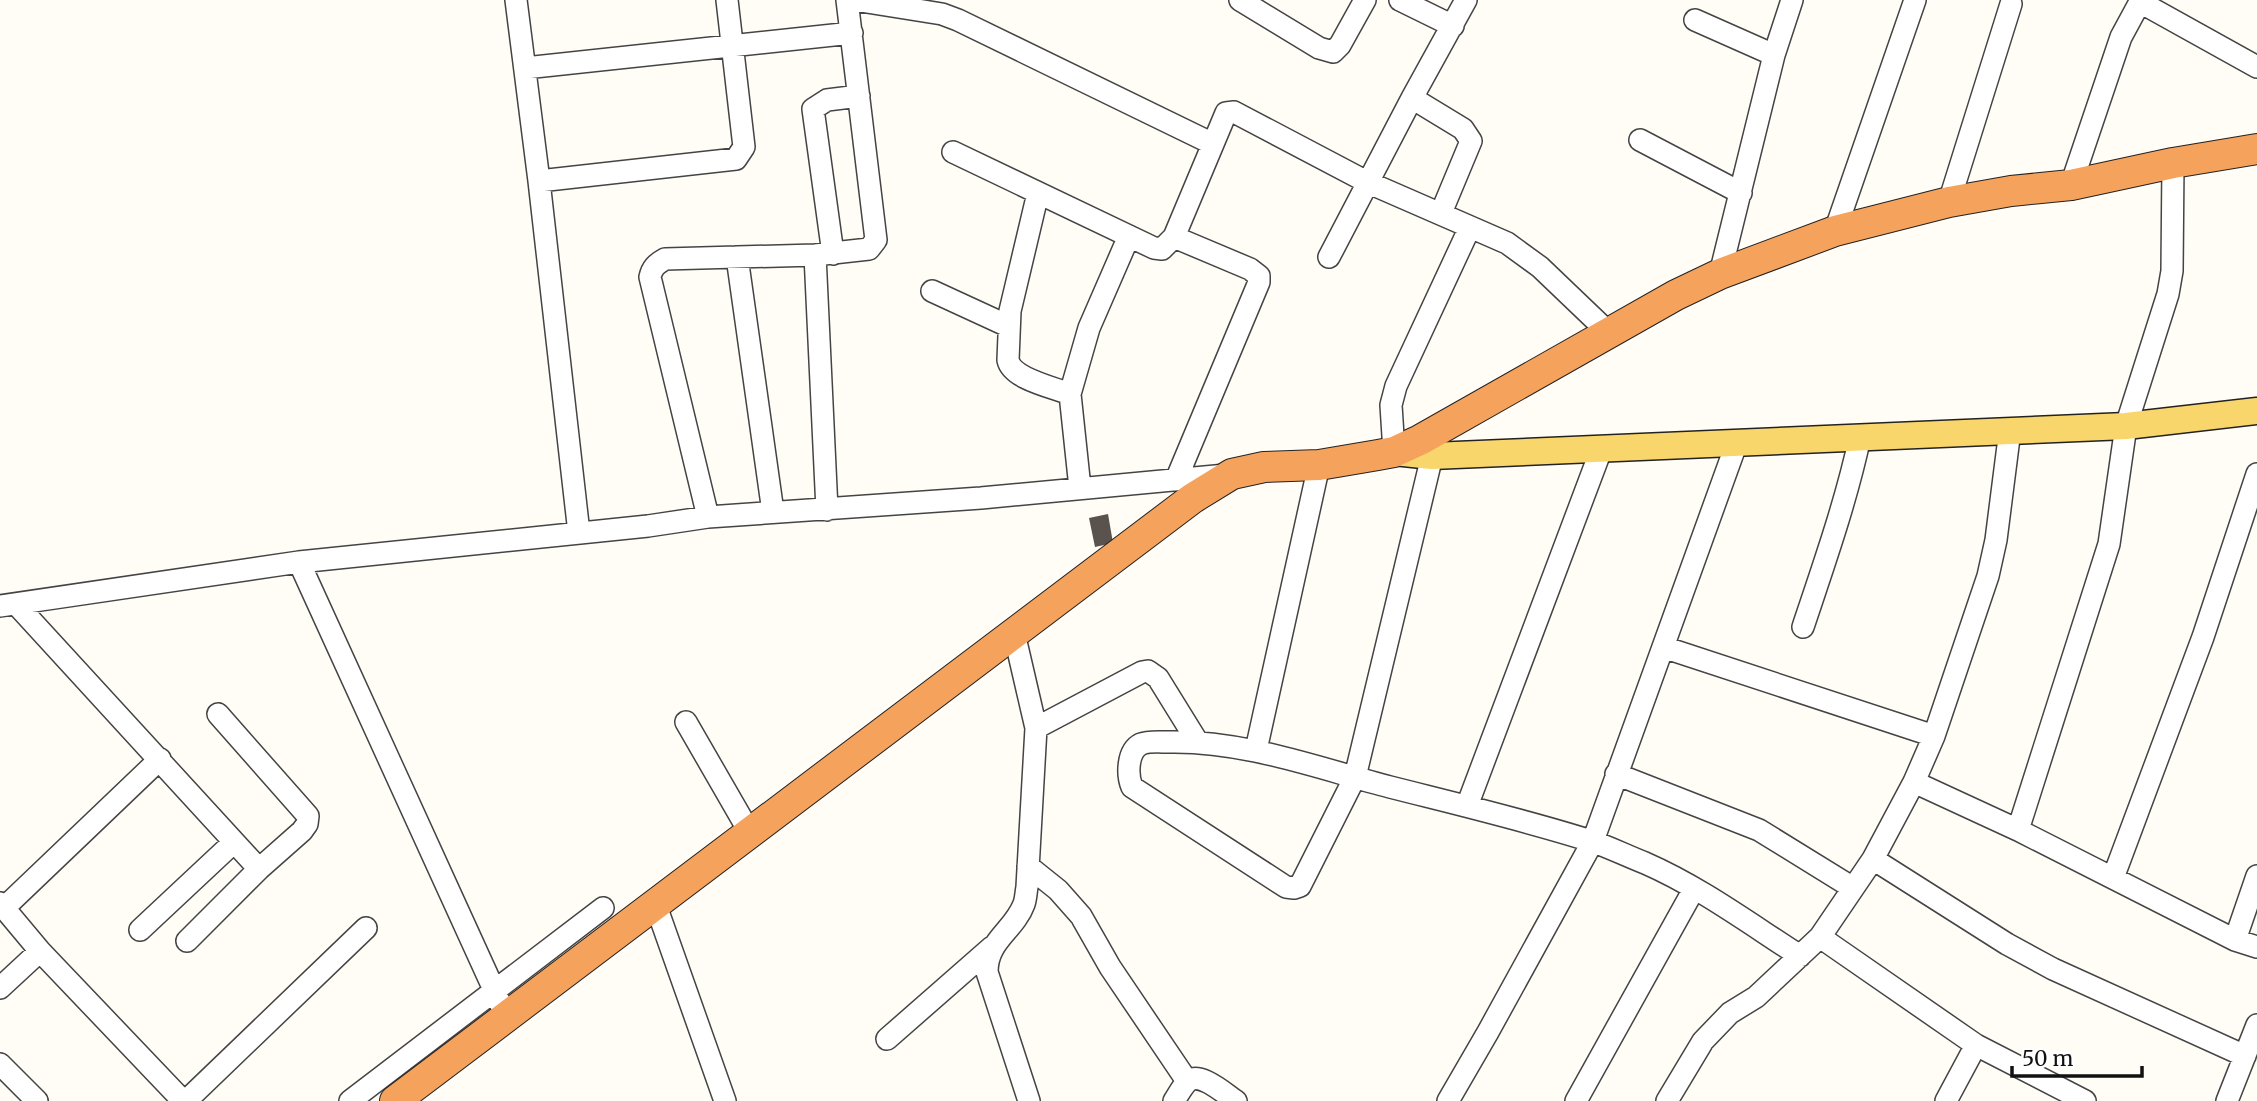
<svg xmlns="http://www.w3.org/2000/svg" width="2257" height="1101" font-family="Merriweather,serif">
<style>
.building{fill:#5a524d}
.lines{fill:none;stroke-linecap:round;stroke-linejoin:round}
.minor-casing{stroke:#444;stroke-width:24}
.major-casing{stroke:#222;stroke-width:29}
.highway-casing{stroke:#222;stroke-width:32}
.minor{stroke:#fff;stroke-width:21}
.major{stroke:#f9d66b;stroke-width:26}
.highway{stroke:#f5a25d;stroke-width:30}
</style>
<rect width="100%" height="100%" fill="#fffdf5"/>
<path class="building" d="M1108,514l5,29 -18,4 -6,-29z"/>
<g class="lines">
<g class="minor-casing">
<path id="minor" d="M516,0l23,181 40,352
M854,0l88,14 16,6 255,124 13,-31 8,-1 133,70 140,61 33,24 69,66
M1240,0l79,48 14,4 7,-7 25,-45
M1400,0l53,26
M2140,2l117,65
M1695,20l79,35
M525,68l327,-35
M1640,140l101,53
M953,152l201,96 8,1 12,-12 39,-93
M539,181l197,-22 8,-12 -17,-147
M2071,185l50,-148 20,-37
M1038,193l-28,118 -2,49c4,19 44,27 62,34l10,94
M1949,202l62,-198
M1441,213l30,-72 -8,-12 -51,-31 54,-98
M1835,231l80,-231
M1174,237l76,32 9,7v6l-83,198
M833,254l-20,-145 14,-9 32,-4
M815,255l12,255
M737,257l36,255
M1329,257l83,-159
M1720,274l54,-219 18,-55
M932,291l76,35
M1070,394l19,-66 40,-92
M1394,452l-3,-47 5,-19 74,-159
M1432,456l-77,321 -55,109 -6,2 -8,-1 -154,-100c-5,-12 -5,-36 9,-43 7,-3 18,-2 26,-2 77,-2 150,26 223,45 67,17 135,33 201,54 18,6 36,15 54,22 55,24 105,61 155,93
M708,517l-58,-240c2,-9 6,-13 15,-18l150,-4 54,-6 7,-9 -29,-240
M299,562l207,454
M16,604l243,265 43,-38 5,-7 1,-8 -90,-102
M0,606l299,-44 349,-36 60,-9 273,-19 245,-23
M1803,627c21,-63 43,-125 57,-190
M1014,633l22,95 -9,159c-1,5 -1,11 -3,17 -10,27 -37,36 -37,68l42,129
M1663,647l271,89
M686,722l64,111
M1036,728l106,-56 6,-1 10,7 39,63
M1256,750l63,-285
M1616,774l143,56 94,58
M1914,782l104,48 217,110 22,7
M1467,806l134,-356
M2018,830l91,-286 17,-118 42,-132 4,-23 1,-108
M1873,859l134,85 46,25 192,87
M1028,866l30,24 23,26 29,51 77,114
M2113,878l90,-241 54,-163
M0,903l4,5 156,-149
M655,903l70,198
M4,908l36,43 143,150
M140,930l94,-88
M1820,937l156,108 109,56
M2235,940l22,-64
M187,941l72,-72
M0,988l40,-37
M887,1039l105,-92
M0,1064l37,37
M186,1101l180,-173
M350,1101l253,-193
M1174,1101c4,-6 8,-14 13,-19 12,-12 38,12 49,19
M1448,1101l40,-69 105,-191 144,-399
M1576,1101l118,-212
M1667,1101l36,-60 27,-28 26,-16 64,-60 53,-78 41,-77 20,-46 54,-160 8,-36 14,-110
M1946,1101l30,-56
M2227,1101l30,-76"/>
</g>
<g class="major-casing">
<path id="major" d="M1394,452l38,4 694,-30 131,-15"/>
</g>
<g class="highway-casing">
<path id="highway" d="M395,1101l798,-603 39,-24 32,-7 55,-2 59,-10 16,-3 26,-12 256,-145 44,-21 115,-43 114,-29 62,-11 60,-6 102,-22 84,-14"/>
</g>
<use href="#minor" class="minor"/>
<use href="#major" class="major"/>
<use href="#highway" class="highway"/>
</g>
<path d="M2012 1066v10h130v-10" fill="none" stroke="#111111" stroke-width="3.5"/>
<text x="2022" y="1066" font-size="21" fill="#111111" stroke="#ffffff" stroke-width="5" paint-order="stroke">50 m</text>
</svg>
